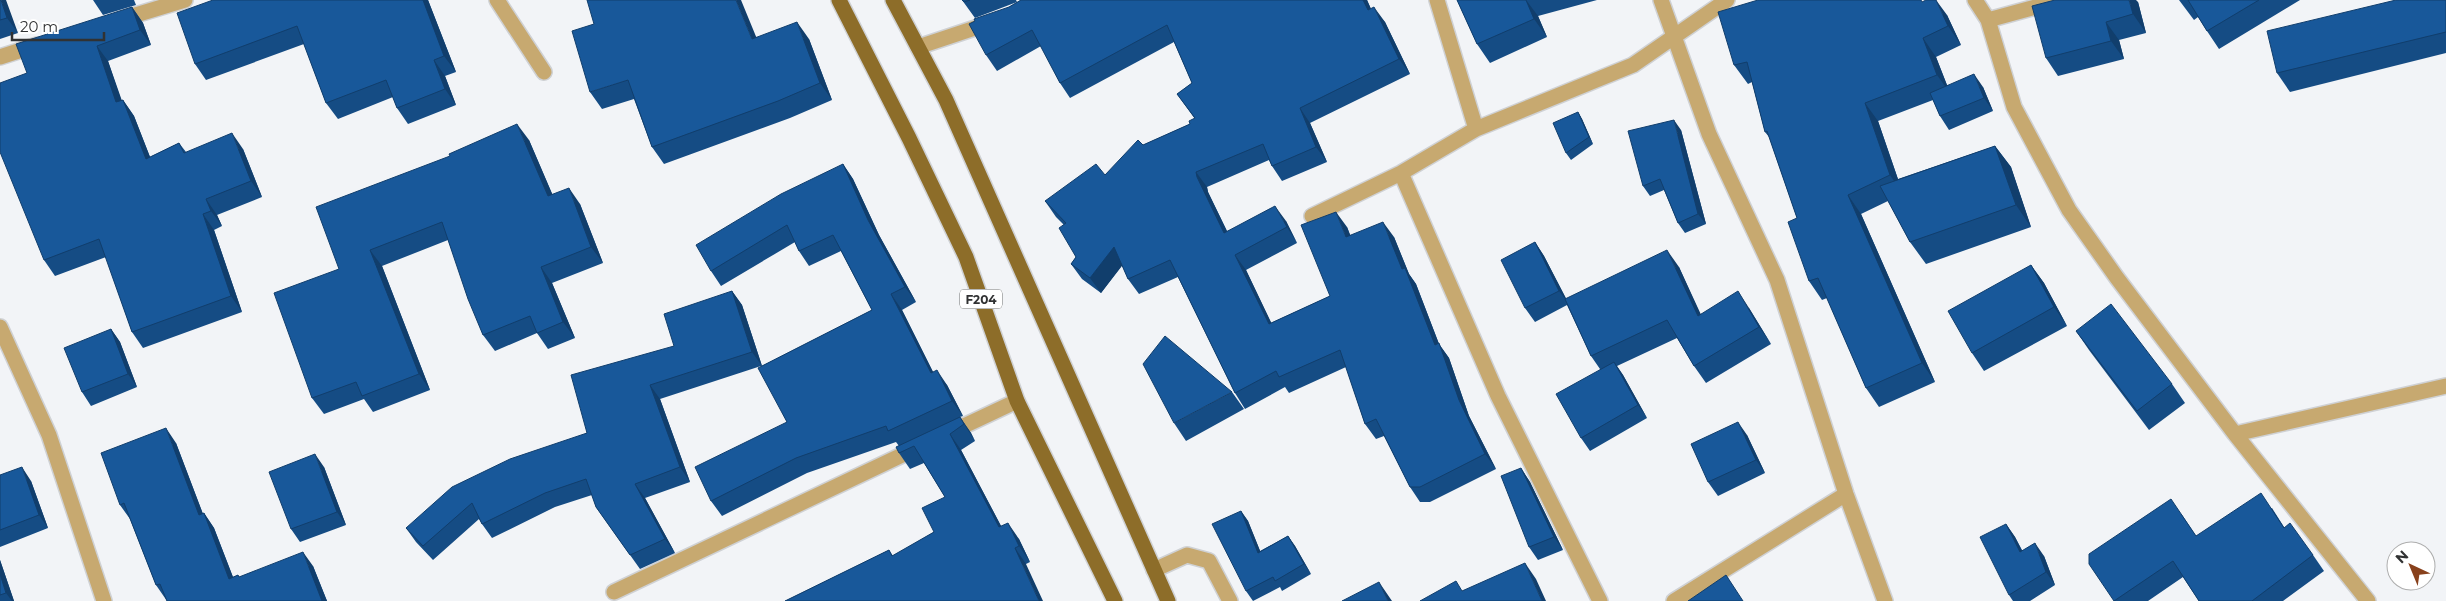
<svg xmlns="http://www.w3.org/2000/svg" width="2446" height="601" font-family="Montserrat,sans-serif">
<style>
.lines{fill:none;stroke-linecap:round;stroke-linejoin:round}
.minor-casing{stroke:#cfd1d4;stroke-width:18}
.major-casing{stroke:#cfd1d4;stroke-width:18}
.minor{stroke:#c7a970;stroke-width:15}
.major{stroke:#8d6d29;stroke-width:15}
.wall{fill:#154c84}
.shaded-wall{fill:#113e6c}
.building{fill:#18589a;stroke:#113e6c}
.labels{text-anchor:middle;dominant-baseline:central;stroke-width:5;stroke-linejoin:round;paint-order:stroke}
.shield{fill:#fff;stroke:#6f7070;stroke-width:1}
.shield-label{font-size:12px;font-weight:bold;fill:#313233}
</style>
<rect width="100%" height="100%" fill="#f2f4f7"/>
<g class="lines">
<g class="minor-casing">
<path id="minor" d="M497,0l47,72
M1437,0l39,129
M1661,0l48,134 68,146 69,214 39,107
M1975,0l13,20 26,87 55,103 48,68 118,156 133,167
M119,20l66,-20
M1988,20l73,-20
M918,47l72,-24
M0,57l37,-12
M1401,173l97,223 102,205
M1312,216l89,-43 75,-44 157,-64 94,-65
M0,327l49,108 55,166
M949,433l68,-32
M2235,434l211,-48
M1154,570l33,-15 22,6 21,40
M614,592l305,-145
M1674,601l172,-107"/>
</g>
<g class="major-casing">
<path id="major" d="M839,0l70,138 57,119 51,144 98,200
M893,0l53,100 222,501"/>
</g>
<use href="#minor" class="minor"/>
<use href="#major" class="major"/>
</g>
<path class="wall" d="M0,0l18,33 -18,6z
M93,0h41l2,5 -33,10z
M213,0h215l28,72 -11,4 11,29 -48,19 -11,-16 -4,-11 -55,22 -12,-16 -22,-59 -98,36 -11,-16z
M962,0h54l1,2 -42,16z
M1021,0h346l4,9 14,13 25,52 -100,49 17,39 -45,19 -10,-15 -3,-6 -62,27 1,5 19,39 59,-10 11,22 -51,27 25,53 59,-27 17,-69 3,8 44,2 15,37 7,10 23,60 10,14 20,58 27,53 -66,33h-10l-10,-15 -26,-51 -8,3 -11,-15 -19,-57 -57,26 -4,-6 -40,22 -10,-16 -57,-116 -39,17 -11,-15 -6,-14 -21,28 -19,-14 -11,-15 5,-7 -12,-32 -8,-8 -11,-16 60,-26 38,-30 47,-21 5,-5 -18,-25 15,-11 -18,-41 -104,56 -10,-15 -19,-37 -44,25 -11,-16 23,-48z
M1457,0h140l-59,16 9,21 -57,26 -13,-19z
M1758,0l189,15 14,30 -25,12 11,28 36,2 10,24 -44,19 -9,-14 -7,-16 -55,21 20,58 97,-33 16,21 20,60 -105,37 -16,-22 -22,-41 -27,13 74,168 -56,25 -13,-19 -39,-90 -5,2 -13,-19 -12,-63 -28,-81 -4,-5 -13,-50 -4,2 -14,-19z
M2179,0h121l-81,49 -12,-18 -9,-14 -4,3z
M2446,0v53l-156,39 -13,-19z
M2138,2l8,31 -27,7 5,19 -66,17 -12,-18z
M132,7l11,16 8,22 -43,16 13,39h2l11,16 16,41 29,-14 7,9 57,-3 19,48 -45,18 5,11 -8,4 28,82 -99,36 -11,-16 -26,-75 -51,19 -11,-16 -17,-187z
M756,37l53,2 23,61 -42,18 -126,46 -12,-17 -18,-48 -32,10 -12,-17z
M1578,112l4,7 11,25 -22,16 -5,-7z
M1681,130l25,94 -21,9 -7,-10 -14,-33 -14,6 -7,-10z
M529,140l23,54 28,10 23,59 -51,20 23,55 -27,11 -11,-16 -42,18 -12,-16 -35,-95 -66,26 48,124 -57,22 -9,-13 -40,15 -12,-16 27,-129z
M843,164l10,15 26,56 37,67 -14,8 31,62 14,13 16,31 -3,1 11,16 4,8 -14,9 40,76 18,13 11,23 -4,2 -241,37 104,-51 4,6 41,-24 11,-35 -21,-34 -14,6 -11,-16v-7l-3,-4 -89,31 -85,43 -11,-15 76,-79 -26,-56 -101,33 30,83 -45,16 30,55 -35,16 -44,-62 -4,-12 -37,12 -63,31 -10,-14 -3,-5 -46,41 -17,-18 -10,-14 181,-95 87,-87 58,-55 10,14 20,61 110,-56 -31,-59 -32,15 -10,-15 -4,-9 -74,44 -10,-15z
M1535,242l9,14 22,43 113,-32 21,47 49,-6 22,36 -65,39 -12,-17 -17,-28 -60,28 6,9 24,43 -57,33 -9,-13 19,-69 -9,-13 -24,-51 -32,17 -10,-14z
M2031,265l13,18 23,43 -83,45 -12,-18z
M111,329l9,13 17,45 -46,19 -9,-14z
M2076,331l96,53 13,19 -36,27 -60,-80z
M1232,392l12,17 -58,32 -12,-18z
M1747,435l18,38 -47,23 -10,-14z
M176,443l27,71 1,-1 10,15 19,49 5,-2 1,2 74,-11 14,35h-160l-11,-16 -26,-66 -10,-14z
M324,467l22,58 -46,17 -9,-13z
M1521,468l9,14 33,68 -25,10 -9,-13z
M0,475l31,6 17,47 -48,19z
M2272,508l12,19 29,28 11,16 -41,30h-84l-16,-24 -35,24h-34l68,-86 14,21z
M1241,511l7,10 12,30 28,-15 7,10 16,28 -29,17 -2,-4 -27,14 -7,-10z
M2006,524l9,13 7,13 22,6 11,29 -25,16h-17l-4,-6z
M0,560l14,41h-14z"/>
<path class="shaded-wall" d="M1,0h5l12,33 -11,-15z
M423,0h5l28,72 -12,-16z
M736,0h5l23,56 -12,-17z
M1363,0h4l11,25 -10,-15z
M1526,0l12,16 9,21 -13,-18z
M1936,0l11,15 14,30 -13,-19z
M2129,0h7l2,2 8,31 -13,-19z
M132,7l11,16 8,22 -11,-15z
M1374,7l11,15 25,52 -11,-15z
M797,22l12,17 23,61 -12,-17z
M2106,22l13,18 5,19 -13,-18z
M1923,38l13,19 14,36 -13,-18z
M97,46l11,15 20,57 -12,-16z
M434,60l11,16 11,29 -11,-16z
M1974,74l9,13 10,24 -9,-13z
M123,100l11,16 23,59 -11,-16z
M1865,103l13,18 25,73 -13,-19z
M1300,108l10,15 17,39 -11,-15z
M1578,112l4,7 11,25 -4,-7z
M1674,120l7,10 25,94 -8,-10z
M517,124l12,16 31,72 -12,-16z
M232,133l11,16 19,48 -11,-16z
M1995,146l16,21 20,60 -15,-22z
M843,164l10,15 26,56 37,67 -11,-15 -37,-67z
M1196,172l11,15 1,5 27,56 -11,-15 -27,-56z
M569,188l11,16 23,59 -12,-16z
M1848,195l13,19 74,168 -13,-19z
M206,199l11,16 5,11 -11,-15z
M1275,206l11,15 11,22 -10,-16z
M1336,212l11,15 10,25 -11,-15z
M203,214l11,16 28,82 -11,-16z
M1383,222l11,15 15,37 7,10 23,60 10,14 20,58 27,53 -11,-15 -26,-54 -57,-131z
M1535,242l9,14 25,48 -10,-13z
M1114,247l11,15 -24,31 -11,-15z
M370,250l12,16 48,124 -11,-16z
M1667,250l12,17 30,65 -11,-16z
M1235,255l11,15 33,69 -10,-15z
M2031,265l13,18 23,43 -13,-19z
M541,267l11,16 23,55 -12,-16z
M732,291l10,14 20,61 -10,-14z
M1738,291l11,17 22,36 -12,-17z
M891,294l11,16 39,78 -10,-15z
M111,329l9,13 17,45 -9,-13z
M1614,362l9,13 24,43 -9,-13z
M937,370l10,15 16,31 -11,-15z
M650,385l10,14 30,83 -10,-15z
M960,417l11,16 4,8 -11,-17z
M1738,422l9,13 18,38 -9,-13z
M166,428l10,15 33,87 -10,-15z
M950,434l11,16 49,93 -11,-16z
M315,454l9,13 22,58 -9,-13z
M22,467l9,14 17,47 -9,-13z
M1521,468l9,14 33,68 -9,-13z
M635,484l10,14 30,55 -10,-14z
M1241,511l7,10 17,42 -7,-10z
M204,513l10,15 25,65 -10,-14z
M1008,523l11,16 11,23 -11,-16z
M2006,524l9,13 14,28 -9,-13z
M1288,536l7,10 16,28 -7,-10z
M2035,543l9,13 11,29 -9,-13z
M1015,548l11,16 17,37h-4z
M303,552l10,14 14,35h-5z
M0,560l14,41h-2l-6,-8 -6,-19z
M1525,563l11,16 10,22h-4z
M1379,582l13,19h-4z"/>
<path class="building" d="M0,0h1l6,18 -7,2z
M213,0h210l21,56 -10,4 11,29 -48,19 -11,-28 -60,23 -29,-77 -102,38 -18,-51z
M587,0h149l16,39 45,-17 23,61 -42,18 -126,46 -24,-67 -38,12 -18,-61 22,-7z
M962,0h8l-6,2z
M1021,0h342l5,10 6,-3 25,52 -99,49 16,39 -44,19 -9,-22 -67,28 1,5 27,56 51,-27 12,21 -52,28 34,69 61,-28 -29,-71 35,-13 10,25 37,-15 19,47 3,-1 30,77 4,-2 20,57 26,54 -65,33h-10l-34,-68 -11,5 -25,-74 -61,27 -3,-6 -41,22 -65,-133 -42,19 -14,-32 -24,31 -19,-14 5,-7 -17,-29 7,-5 -21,-22 51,-37 9,11 33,-35 5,5 47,-21 -1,-3 6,-3 -18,-24 15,-11 -25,-58 -107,58 -28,-53 -46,25 -17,-31 6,-3 -1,-2 35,-12z
M1457,0h69l8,19 -57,25z
M1758,0h163l1,2 4,-2h10l12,26 -25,12 14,37 -72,28 25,72 -42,20 74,168 -56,25 -48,-110 -9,3 -21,-59 9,-4 -30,-87 -2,1 -18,-70 -13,3 -16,-53z
M2055,0h74l4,14 -27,8 5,19 -65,17 -14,-52z
M2188,0h71l-52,31z
M2396,0h50v32l-169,41 -10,-42z
M132,7l8,23 -43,16 19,56 7,-2 23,59 33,-16 5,10 48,-20 19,48 -45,18 5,12 -8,3 28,82 -99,36 -33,-93 -55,21 -44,-108v-69l27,-10 -11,-29z
M1974,74l10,24 -44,18 -10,-23z
M1578,112l11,25 -23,16 -13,-30z
M1674,120l24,94 -20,9 -18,-44 -17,7 -15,-55z
M517,124l31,72 21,-8 22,59 -50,20 22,55 -26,11 -7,-17 -47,19 -15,-36 -26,-77 -72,28 49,124 -57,22 -6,-14 -44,16 -38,-105 65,-24 -23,-62 134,-51 -1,-2z
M1995,146l21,59 -106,37 -30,-56z
M843,164l25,56 37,67 -14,7 40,79 6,-3 15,31 -64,30 -2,-5 -90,32 -85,43 -16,-34 92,-45 -29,-54 114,-58 -39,-75 -34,16 -12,-26 -76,46 -15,-26 85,-51z
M1535,242l24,49 -34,17 -24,-48z
M1667,250l31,66 40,-25 21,36 -65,39 -27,-46 -76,36 -26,-57z
M2031,265l23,42 -82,46 -24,-42z
M732,291l20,61 -102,33 30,82 -45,17 30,55 -35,16 -34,-48 -10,-28 -41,14 -63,31 -10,-21 -49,43 -17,-18 46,-41 58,-28 77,-26 -16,-58 103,-29 -10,-32z
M2111,304l61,80 -35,27 -61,-80z
M111,329l17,45 -46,18 -18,-44z
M1165,336l67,56 -58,31 -31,-59z
M1614,362l24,43 -57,33 -25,-44z
M960,417l4,7 -14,10 49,93 9,-4 11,23 -4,2 24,53h-254l104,-51 3,6 42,-24 -12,-24 23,-11 -31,-51 -15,7 -3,-6z
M1738,422l18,38 -48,22 -17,-38z
M166,428l33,87 5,-2 25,66 9,-4 1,2 64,-25 19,49h-155l-7,-17 -4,1 -32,-82 -4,2 -19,-52z
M315,454l22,58 -46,17 -22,-57z
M22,467l17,48 -39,15v-55z
M1521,468l33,69 -25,10 -28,-71z
M2261,493l23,35 6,-5 23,32 -61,46h-53l-26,-40 -59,40 -25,-37v-10l82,-55 25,37z
M1241,511l17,42 30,-17 16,28 -29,17 -2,-4 -27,14 -34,-67z
M2006,524l14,28 15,-9 11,29 -37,23 -29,-58z
M1525,563l17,38h-122l36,-20 6,10z
M0,574l6,19 -6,2z
M1726,575l17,26h-55z
M1379,582l9,19h-46z"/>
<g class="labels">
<rect class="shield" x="960" y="289.5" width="42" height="19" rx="4"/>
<g class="shield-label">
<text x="981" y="299">F204</text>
</g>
</g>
<g transform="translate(2411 566) rotate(316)"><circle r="24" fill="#ffffff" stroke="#adadad"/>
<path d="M0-4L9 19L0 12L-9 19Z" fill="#88411c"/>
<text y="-8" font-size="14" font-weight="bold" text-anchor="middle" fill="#313233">N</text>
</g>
<path d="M12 32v8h92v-8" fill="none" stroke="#313233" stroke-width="2.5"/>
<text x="20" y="32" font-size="15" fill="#313233" stroke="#ffffff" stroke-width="4" paint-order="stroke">20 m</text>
</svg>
